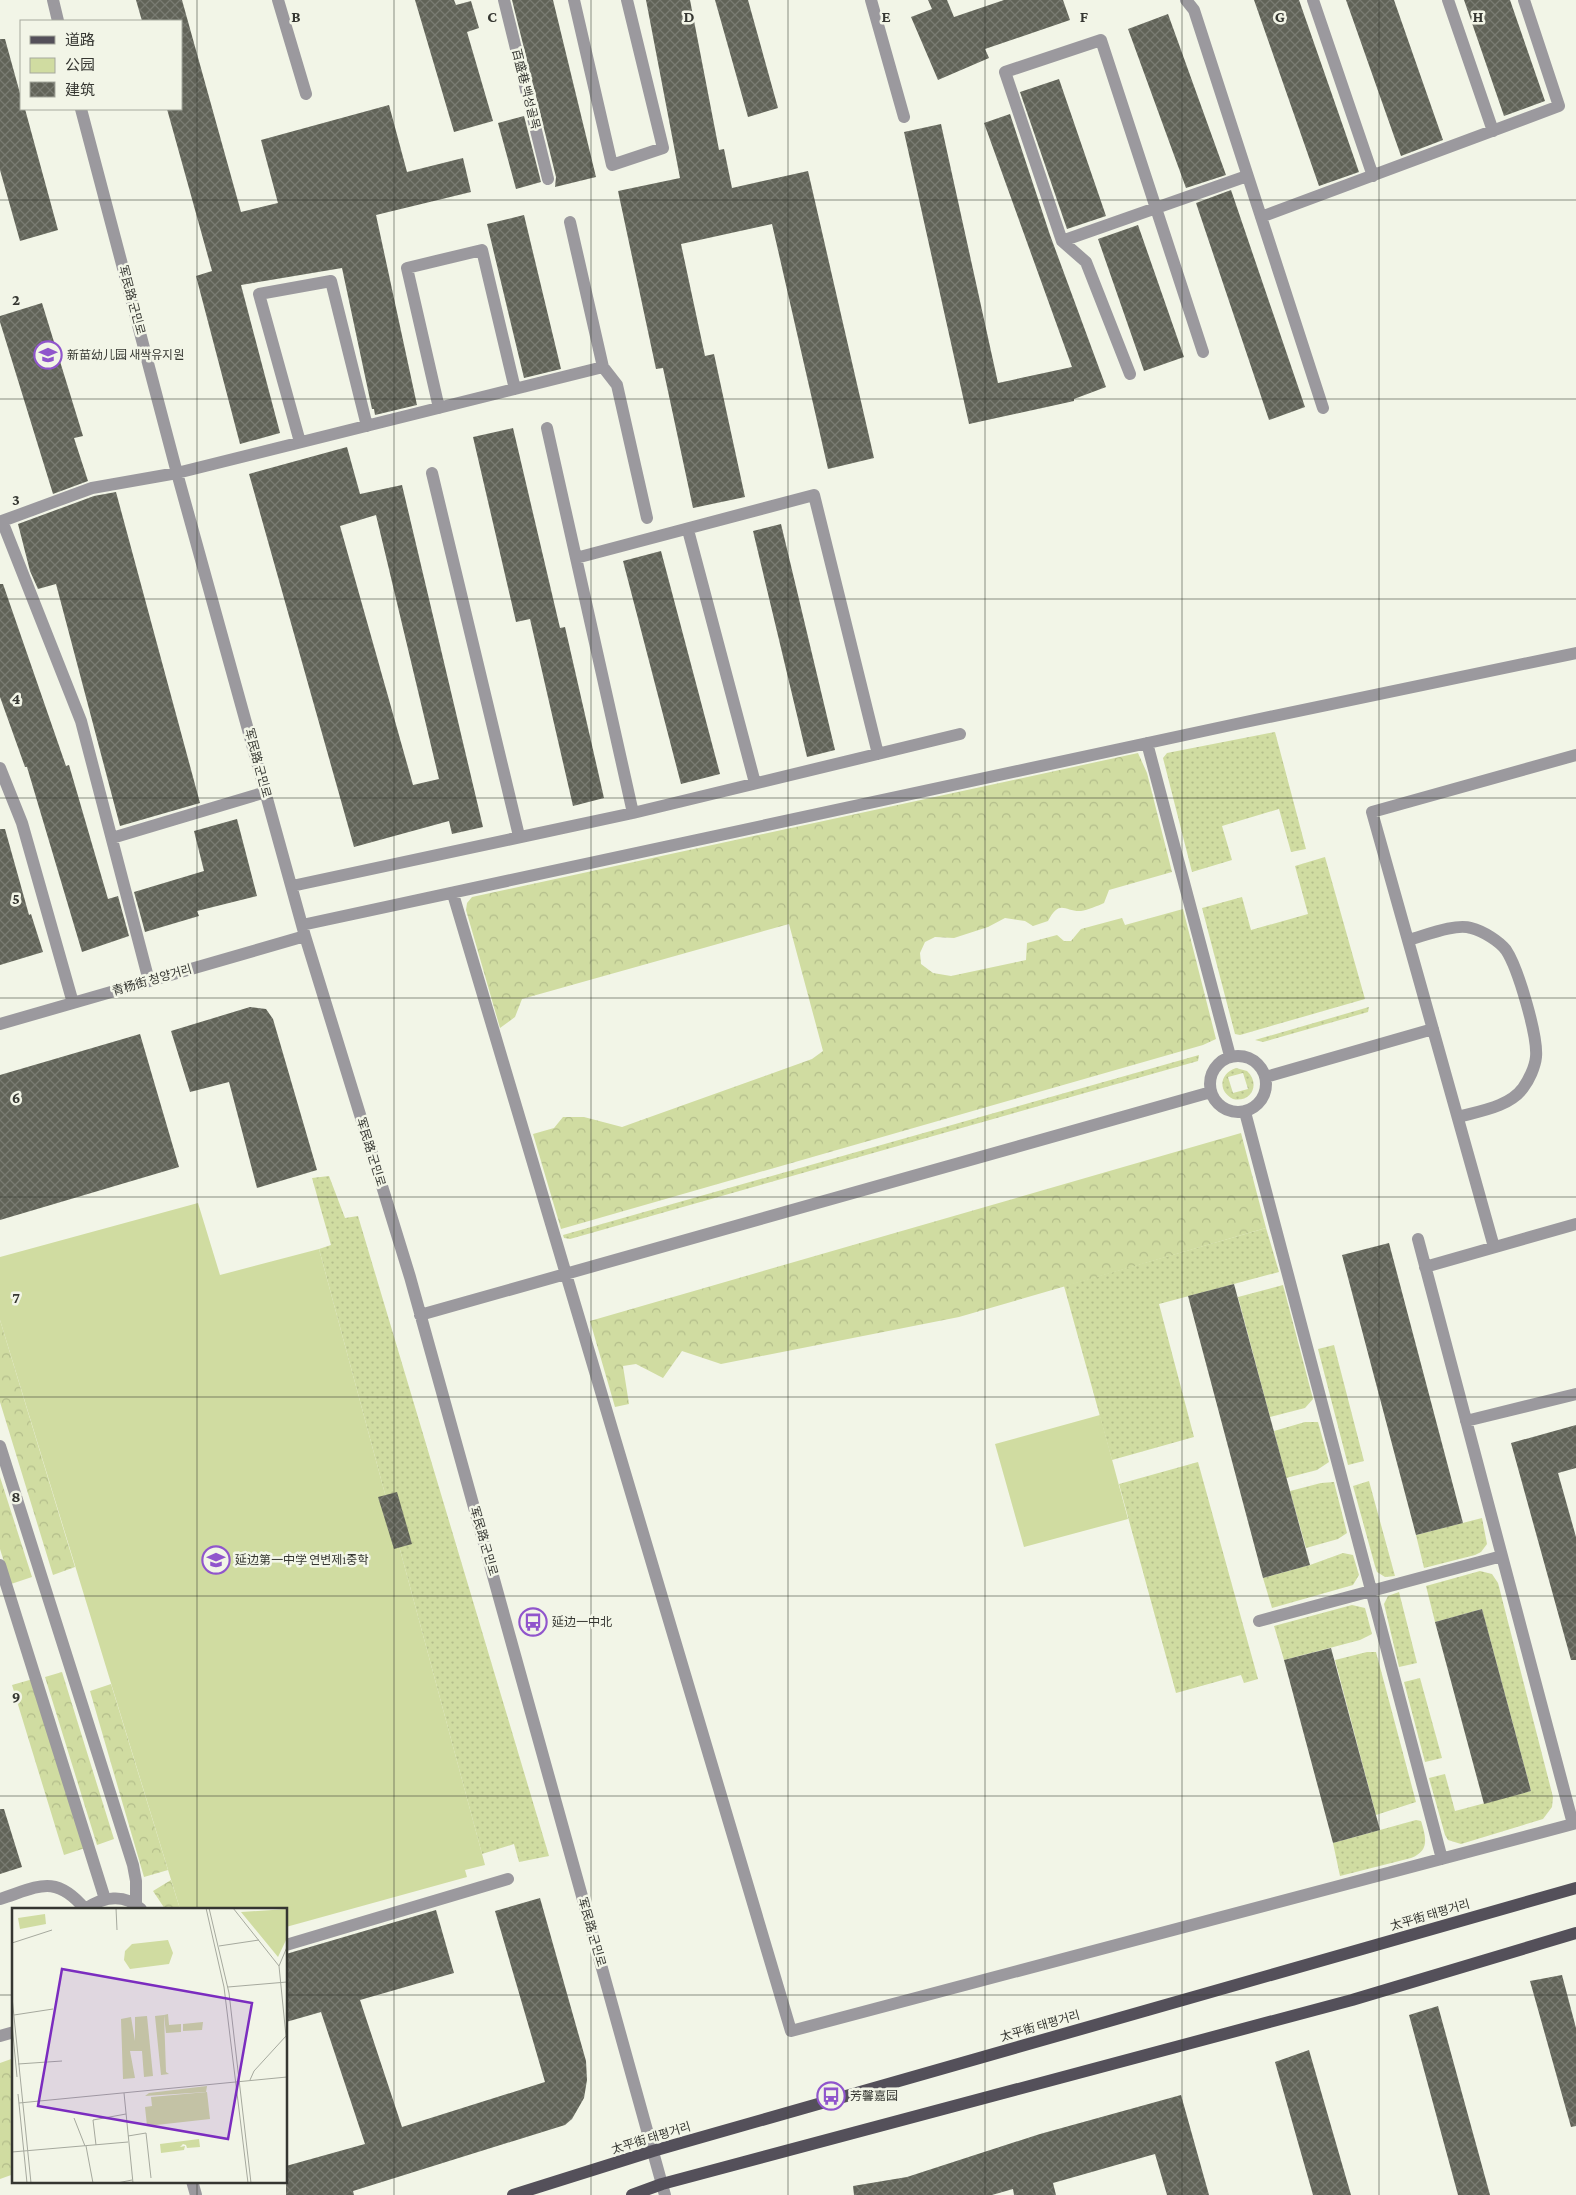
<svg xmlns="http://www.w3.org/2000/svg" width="1576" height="2195" font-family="'Crimson Pro','Noto Sans SC','Noto Sans KR',serif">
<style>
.grass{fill:url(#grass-dots);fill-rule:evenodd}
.forest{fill:url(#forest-crowns)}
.park{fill:#d0dca1}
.building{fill:url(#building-cross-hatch);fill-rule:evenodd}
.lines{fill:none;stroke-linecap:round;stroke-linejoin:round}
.minor{stroke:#9b999e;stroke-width:12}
.major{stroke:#54505a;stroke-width:12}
.grid{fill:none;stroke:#353631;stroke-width:1;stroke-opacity:0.55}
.labels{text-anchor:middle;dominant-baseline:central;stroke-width:5;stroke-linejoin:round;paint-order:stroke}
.street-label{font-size:12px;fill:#353631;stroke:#f2f5e7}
.poi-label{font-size:12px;fill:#353631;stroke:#f2f5e7;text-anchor:start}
.inset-road{fill:none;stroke:#a6a99e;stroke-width:1}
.view{fill:#7b2cbf;fill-opacity:0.15;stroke:#7b2cbf;stroke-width:2.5}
.inset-edge{fill:none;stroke:#353631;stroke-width:2.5}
.grid-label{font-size:16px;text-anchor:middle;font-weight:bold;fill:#353631;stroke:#f2f5e7;stroke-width:5;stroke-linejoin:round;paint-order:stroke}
</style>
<defs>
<pattern id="grass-dots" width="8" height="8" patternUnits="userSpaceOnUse" patternTransform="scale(1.25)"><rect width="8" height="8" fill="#d0dca1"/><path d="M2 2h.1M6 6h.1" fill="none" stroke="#b3bd8b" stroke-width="1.8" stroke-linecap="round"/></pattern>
<pattern id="forest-crowns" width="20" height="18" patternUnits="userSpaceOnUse" patternTransform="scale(1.25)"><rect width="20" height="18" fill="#d0dca1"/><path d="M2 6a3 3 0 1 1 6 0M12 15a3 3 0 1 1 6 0" fill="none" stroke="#b3bd8b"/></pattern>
<pattern id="building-cross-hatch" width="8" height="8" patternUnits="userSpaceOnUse" patternTransform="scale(1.25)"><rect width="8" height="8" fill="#616358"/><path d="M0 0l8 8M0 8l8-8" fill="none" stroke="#797b72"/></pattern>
</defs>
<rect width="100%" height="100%" fill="#f2f5e7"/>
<path class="grass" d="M1275,732l31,117 -15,3 -12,-43 -57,17 10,34 -40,12 -29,-114 4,-5z
M1325,857l40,142 -125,36 -5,-1 -33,-126 40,-11 9,33 57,-16 -13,-48z
M1369,1007l-1,5 -105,30 -8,-2z
M1199,1055l-1,6 -628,178 -6,-1 -1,-3z
M1236,1068l11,3c14,13 4,32 -14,28 -16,-8 -13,-26 3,-31zM1243,1073l5,16 -15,4 -5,-16z
M329,1176l16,42 13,-2 191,640 -30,6 -5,-18 -32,10 -163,-605 12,-4 -19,-67z
M1266,1228l13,44 -120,32 35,133 -82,23 -48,-174z
M1283,1285l30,114 -8,9 -35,9 -32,-120z
M1334,1345l30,116 -16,4 -30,-116z
M1305,1422h13l11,40 -12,8 -31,8 -12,-47z
M1198,1462l60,217 -14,4 -3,-8 -65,18 -57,-209z
M1369,1481l26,95 -10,1 -8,-5 -2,-6 -22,-80z
M1334,1482l13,51 -9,6 -32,9 -16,-57 31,-8z
M1482,1518l5,26 -6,8 -6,3 -51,13 -8,-33z
M1343,1553l10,2 6,20 -6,10 -81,23 -9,-30 47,-13z
M1480,1571l12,3 6,9 55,214 -1,10 -9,12 -82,25 -13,-4 -3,-5 -16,-57 16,-4 10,37 76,-20 -49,-182 -47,13 -9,-36z
M1399,1592l18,71 -18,4 -15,-63 4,-8z
M1352,1605l13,3 7,26 -12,6 -76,20 -10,-34z
M1367,1652h9l40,150 -40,13 -41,-155z
M1420,1678l22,80 -17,4 -21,-80z
M1416,1820l5,1c5,16 9,30 -10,37l-71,18 -7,-33z"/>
<path class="forest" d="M1138,753l9,20 25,99 -63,18 -5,13c-7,3 -16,7 -23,8 -16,1 -21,-13 -33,10l-15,5 -8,-5 -20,-3 -17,9 -34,11 -19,-1 -10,5 -5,11 1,11 12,9 18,3 75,-16 1,-17 30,-8 7,6h7l10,-12 41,-11 3,7 58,-16 33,130 -13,6 -642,184 -28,-95 21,-6 9,-11h21l38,10 190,-68 11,-8 -34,-127 -267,75 -7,18 -15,11 -34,-118 1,-7 5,-6z
M1241,1133l25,95 -307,89 -238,47 -39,-13 -19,27 -27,-14 -13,2 6,38 -14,3 -25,-86z
M0,1320l75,247 -22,8 -53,-173z
M0,1477l32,100 -21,7 -11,-35z
M62,1672l52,167 -17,6 -52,-168z
M33,1679l52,169 -21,7 -52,-170z
M111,1684l57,186 -24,7 -54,-186z
M171,1880l9,29h-15l-12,-18z
M14,2058v116l-14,5v-116z"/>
<path class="park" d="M198,1203l22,72 99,-26 166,616 -20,5 2,7 -181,50v-18h-106l-180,-589v-63z
M1100,1415l28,104 -104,28 -29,-103z"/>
<path class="building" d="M136,0h46l59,212 37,-9 -17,-63 128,-35 18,67 56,-14 8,34 -95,23 41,190 -42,10 -1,-6h-2l-30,-141 -101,17 39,148 -40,11 -44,-168 16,-5 -45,-162h14v-88h-39z
M415,0h39l2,5 15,-4 8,27 -12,4 26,89 -39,11z
M512,0h41l43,177 -41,10 1,-10z
M646,0h44l29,150 5,-1 8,39 76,-17 66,287 -46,11 -56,-245 -91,20 24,112 9,-2 31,143 -52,11 -30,-140 -7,1 -38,-178 62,-13z
M715,0h33l30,108 -30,9z
M928,0h19l7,17 50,-17h59l7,20 -85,29 4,9 -51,22 -27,-63 21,-8z
M1254,0h45l60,172 -40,14z
M1346,0h48l49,140 -42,16z
M1464,0h46l35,101 -41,15z
M1168,14l58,161 -40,13 -58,-159z
M0,39h5l16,58v12h4l33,121 -38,11 -20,-71z
M1059,79l47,137 -39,13 -47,-137z
M1010,114l40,121 56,152 -32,12v2l-105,23 -65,-292 37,-8 57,259 74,-16 -88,-244z
M524,116l17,66 -25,7 -18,-66z
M1231,190l74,217 -36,13 -73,-217z
M524,215l37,154 -37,9 -37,-154z
M1138,225l46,132 -40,14 -46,-132z
M42,303l41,133 -9,2 14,43 -35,13 -53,-172v-6z
M513,428l47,200 5,-1 39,171 -31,8 -43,-187 -14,3 -43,-185z
M347,447l13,47 42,-9 81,342 -31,7 -3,-13 -95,26 -105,-373zM376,515l63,264 -26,6 -73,-259z
M116,492l84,311 -80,23 -64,-242 -18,5 -8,-18 -12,-47 76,-28z
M781,524l54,226 -28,7 -54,-226z
M661,551l59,223 -39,10 -58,-223z
M0,584h3l63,182 3,-1 39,134 10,-3 11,40 -47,16 -55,-185h-2l-25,-70z
M237,819l20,77 -60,15 2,5 -54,16 -11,-40 70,-21 -10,-40z
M0,829h5l24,86 2,-1 12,38 -43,13z
M250,1007l16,2 7,10 44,151 -60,18 -28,-106 -39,10 -19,-61z
M140,1034l39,133 -179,53v-145z
M1389,1243l74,280 -47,12 -74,-280z
M1234,1284l76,281 -47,13 -75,-282z
M1576,1425v43l-18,5 18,64v123h-5l-60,-217z
M397,1492l15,52 -18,5 -16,-52z
M1482,1609l49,182 -47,13 -49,-182z
M1331,1648l49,182 -47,13 -49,-183z
M0,1809h4l18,58 -22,7z
M540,1898l46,163 1,19 -3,18 -12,21 -7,6 -212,66 1,4h-68v-29l79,-22 -44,-132 -35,10v-68l150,-44 18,63 -94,27 42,127 143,-45 -50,-171z
M1562,1975l14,53v98l-5,1 -41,-146z
M1438,2006l52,189h-32l-49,-180z
M1309,2050l42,145h-38l-38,-133z
M1181,2095l28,100h-42l-12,-41 -102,29 3,12h-42l-1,-6 -21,6h-138l-1,-9 54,-9 133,-43z"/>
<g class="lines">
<path class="minor" d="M53,0l5,21
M278,0l28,94
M504,0l44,179
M574,0l38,165 51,-17 -36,-148
M871,0l33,117
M1186,0l8,10 129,398
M1313,0l60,176
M1448,0l45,131
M81,109l96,364 128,463 105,341 255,918
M1261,217l298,-111 -35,-106
M570,222l33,145 14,18 30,133
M1062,241l185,-65
M1130,374l-44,-112 -24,-21 -57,-169 96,-32 102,312
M439,408l-32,-140 75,-18 33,139
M547,428l86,385
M300,442l-41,-148 72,-13 36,145
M432,473l87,363
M688,530l67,253
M576,558l238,-63 64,259
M1147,743l83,313
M0,768l22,55 51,180
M112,838l154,-46
M292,886l341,-73 327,-79
M453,894l338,1137 782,-207 -155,-585
M302,925l934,-201 340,-71
M1408,940c16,-4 47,-17 63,-12 12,3 28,13 35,22 12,18 32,86 30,107 -1,10 -7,23 -13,31 -14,19 -44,23 -65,29
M149,981l-68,-260 -79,-200 90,-33 85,-15 426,-106
M0,1024l305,-88
M1210 1084a28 28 0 1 1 56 0a28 28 0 1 1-56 0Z
M1266,1077l167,-48
M1245,1112l197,747
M1494,1247l-122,-435 204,-57
M1425,1267l151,-43
M420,1315l791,-223
M1466,1421l110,-27
M0,1446l133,419 3,16v23
M0,1565l105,334
M1259,1621l243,-65
M0,1899c38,-12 55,-26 85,10
M85,1909c18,-12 39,-16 56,0
M286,1945l222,-66
M0,2036l14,-4
M192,2181l4,14"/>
<path class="major" d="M513,2195l140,-44 923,-263
M632,2195l30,-11 690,-184 224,-67"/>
</g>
<path class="grid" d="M197,0v1909M394,0v2195M591,0v2195M788,0v2195M985,0v2195M1182,0v2195M1379,0v2195M0,200h1576M0,399h1576M0,599h1576M0,798h1576M0,998h1576M0,1197h1576M0,1397h1576M0,1596h1576M0,1796h1576M0,1995h14M286,1995h1290M197,2181v14"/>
<defs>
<g id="school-ring" transform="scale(1.4375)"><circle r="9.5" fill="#f2f5e7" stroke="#9055cc" stroke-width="1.5"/><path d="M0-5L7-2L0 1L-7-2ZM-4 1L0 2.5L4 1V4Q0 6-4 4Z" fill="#9055cc"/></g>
<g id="bus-ring" transform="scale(1.4375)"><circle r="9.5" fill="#f2f5e7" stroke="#9055cc" stroke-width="1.5"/><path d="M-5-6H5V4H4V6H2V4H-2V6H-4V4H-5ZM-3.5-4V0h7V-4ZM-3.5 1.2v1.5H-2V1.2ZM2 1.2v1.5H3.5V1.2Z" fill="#9055cc"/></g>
</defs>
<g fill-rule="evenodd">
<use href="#school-ring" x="48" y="355"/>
<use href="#school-ring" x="216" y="1560"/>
<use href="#bus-ring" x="533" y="1622"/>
<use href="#bus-ring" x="831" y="2096"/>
</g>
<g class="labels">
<g class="street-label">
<text transform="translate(526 89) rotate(76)">百盛巷 백성골목</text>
<text transform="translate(132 300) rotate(75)">军民路 군민로</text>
<text transform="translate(258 763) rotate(75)">军民路 군민로</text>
<text transform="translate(152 980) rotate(-16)">青杨街 청양거리</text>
<text transform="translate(371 1152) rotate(73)">军民路 군민로</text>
<text transform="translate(484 1541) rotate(74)">军民路 군민로</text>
<text transform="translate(1430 1915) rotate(-16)">太平街 태평거리</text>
<text transform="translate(592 1932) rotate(74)">军民路 군민로</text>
<text transform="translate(1040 2026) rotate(-16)">太平街 태평거리</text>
<text transform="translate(651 2138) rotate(-17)">太平街 태평거리</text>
</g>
<g class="poi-label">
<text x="67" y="355">新苗幼儿园 새싹유지원</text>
<text x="235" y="1560">延边第一中学 연변제1중학</text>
<text x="552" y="1622">延边一中北</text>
<text x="850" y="2096">芳馨嘉园</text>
</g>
</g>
<g transform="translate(12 1908)">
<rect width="275" height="275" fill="#f2f5e7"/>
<path d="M156,106l1,11 12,-1v8l-15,1 -2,-18zM191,114l-1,8 -19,1v-7zM195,178l-1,6 -61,4 4,-3z" fill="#d0dca1"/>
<path d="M152,107l2,57 3,2 -8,1 -6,-59zM135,108l6,60 -9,1 -2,-26h-12l5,27 -12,1 -2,-60 10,-2 4,24v-24zM187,231l1,8 -13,1 -1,-3 -3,-1 -3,3 5,-1 -1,4 -23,3 -1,-9z" fill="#d0dca1"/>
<path d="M275,1v29l-9,19 -37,-45zM33,6l1,10 -26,5 -2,-11zM156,32l5,13 -4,11 -39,5 -6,-9 1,-9 7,-7zM195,184l3,27 -63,7 -2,-19 7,-1 -1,-9z" fill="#d0dca1"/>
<path class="inset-road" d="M104,0l1,22M194,0l18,79 24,196M197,0l20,85 22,190M221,0l46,58M0,35l40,-13M207,38l40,-6M275,39l-8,19 8,80M216,79l59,-5M0,89l19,186M2,107l39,-6M0,116l5,53M6,156l44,-3M238,172l4,-9 32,-35M112,185l9,90M6,186l9,89M7,195l268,-26M62,210l11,28M116,228l18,-3 5,45M84,237l-3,-25 33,-6M74,238l7,37M0,244l116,-10M105,275l15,-3"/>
<path class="view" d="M50,61l190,34 -24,136 -190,-33z"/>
<rect width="275" height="275" class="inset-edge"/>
</g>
<g class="grid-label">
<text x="296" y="22">B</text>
<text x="492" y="22">C</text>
<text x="689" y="22">D</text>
<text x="886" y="22">E</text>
<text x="1084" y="22">F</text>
<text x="1280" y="22">G</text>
<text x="1478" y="22">H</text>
<text x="16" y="305">2</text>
<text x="16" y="505">3</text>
<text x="16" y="704">4</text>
<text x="16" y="904">5</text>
<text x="16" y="1103">6</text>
<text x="16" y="1303">7</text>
<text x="16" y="1502">8</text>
<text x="16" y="1702">9</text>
</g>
<rect x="20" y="20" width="162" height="90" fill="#f2f5e7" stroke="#a6a99e"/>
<rect x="30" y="36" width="25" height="8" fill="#54505a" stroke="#a6a99e"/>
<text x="65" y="45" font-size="15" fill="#353631">道路</text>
<rect x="30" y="58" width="25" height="15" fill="#d0dca1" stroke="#a6a99e"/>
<text x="65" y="70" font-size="15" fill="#353631">公园</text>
<rect x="30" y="82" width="25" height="15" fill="url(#building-cross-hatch)" stroke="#a6a99e"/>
<text x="65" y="95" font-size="15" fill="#353631">建筑</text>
</svg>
